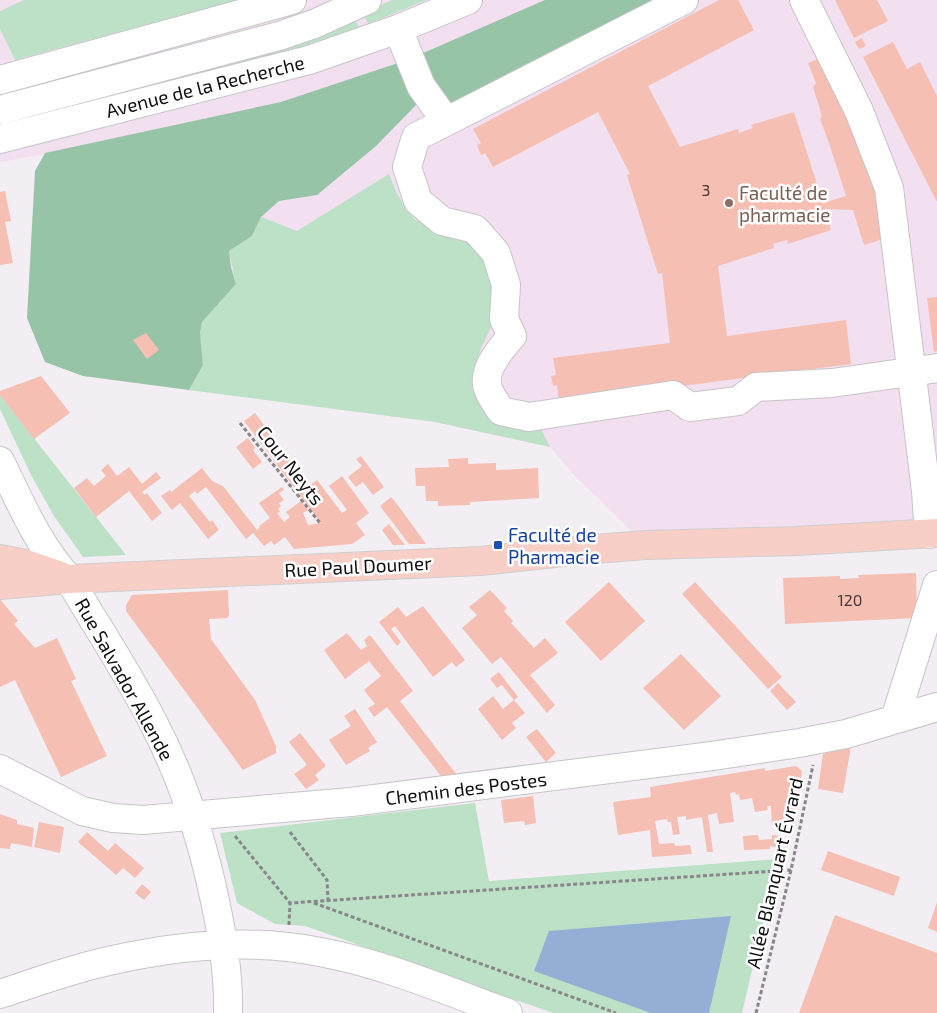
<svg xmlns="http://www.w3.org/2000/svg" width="937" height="1013" font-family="'Exo 2',sans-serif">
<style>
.medical{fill:#f2dff0}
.green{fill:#bce1c7}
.forest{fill:#97c4a6}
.water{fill:#94afd6}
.building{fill:#f5bfb3}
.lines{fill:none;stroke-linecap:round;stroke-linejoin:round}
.minor-casing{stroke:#c8c4c9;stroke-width:30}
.major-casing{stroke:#cfcfcf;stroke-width:30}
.path{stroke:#89868a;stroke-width:3;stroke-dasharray:4 2.5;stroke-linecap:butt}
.minor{stroke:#fff;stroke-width:28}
.major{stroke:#f8cfc7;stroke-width:28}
.education-dot{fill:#8d6e63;stroke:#fff;stroke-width:2}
.transit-dot{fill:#1a4fb4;stroke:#fff;stroke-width:2}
.labels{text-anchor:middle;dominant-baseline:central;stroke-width:5;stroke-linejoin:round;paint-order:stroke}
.number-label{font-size:16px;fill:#483a39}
.street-label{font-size:19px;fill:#0f0e10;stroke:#fff}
.education-label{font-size:19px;fill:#785e54;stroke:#fff;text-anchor:start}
.transit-label{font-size:19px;fill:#164399;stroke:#fff;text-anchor:start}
</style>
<rect width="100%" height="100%" fill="#f3eef4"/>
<path class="medical" d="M0,0h937v533l-291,12 -72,-70 -24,-28 -115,-25 -352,-46 -38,-14 -18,-44 8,-147 10,-17 -45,8z"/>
<path class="green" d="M24,0h213l-222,60 -15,-31v-18z
M392,0h34l-58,24 -5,-11z
M353,17l7,12 -29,11 -331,85v-4z
M389,174l8,20 18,26 21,5 37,14 23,43 -1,37 -14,29 -6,24 66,57 9,18 -115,-25 -246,-32 14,-25 -3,-32 2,-11 34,-38 -7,-33 23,-15 9,-19 36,14z
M0,395l126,160 -43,2 -29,-41 -22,-39 -32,-68z
M475,803l14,78 289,-22 -36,154h-189l-248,-87 -30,-2 -38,-21 -17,-70z"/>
<path class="forest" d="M545,0h119l-218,111 -32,-54z
M398,63l18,42 -40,41 -59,49 -38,6 -18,16 -9,19 -23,15 2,16 5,17 -34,38 -2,11 3,32 -14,25 -106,-14 -38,-14 -18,-44 8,-147 10,-18 236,-51z"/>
<path class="water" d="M731,916l-22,97h-58l-117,-42 15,-40z"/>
<path class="building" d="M719,0h19l16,30 -106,56 32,61 58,-18 1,4 14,-5 -2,-3 43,-13 29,91 23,-7 -17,-53 -9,-24 2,-3 -9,-29 3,-4 -8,-20 18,-7 44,107 16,75 -22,7 -11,-35 -28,-1 6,21 -43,14 -1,-4 -14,4 1,4 -56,18 9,70 119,-16 5,44 -292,38 -2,-17 -4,1 -2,-10 5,-1 -3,-17 117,-15 -8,-70 -4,1 -31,-99 3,-1 -32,-62 -105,55 -8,-14 -4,2 -4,-10 4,-2 -8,-14z
M835,0h42l11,21 -34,17z
M862,38l4,8 -7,3 -4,-7z
M893,42l14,27 13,-7 17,34v106l-74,-145z
M5,191l6,30 -6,1 8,41 -13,2v-73z
M937,297v54l-3,1 -7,-54z
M146,333l13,17 -12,9 -14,-19z
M41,376l29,37 -36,26 -34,-44v-4z
M255,413l54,73 8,-6 25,33 5,-3 -18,-24 13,-10 27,37 -13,10 9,12 -13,9 -58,5 -9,-12 -11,8 -3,-4 -7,5 -11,-13 -7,6 -40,-52 -9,7 -2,-3 -6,5 21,26 2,-2 7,10 -11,9 -28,-36 -8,7 -11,-14 9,-6 1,2 31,-24 10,13 11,5 34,44 3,-3 -1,-1 11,-8 -11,-15 23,-16 2,3 -5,3 5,7 -5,3 2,3 -3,3 2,3 -3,1 7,9 6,-5 -4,-5 15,-11 7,9 -5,3 5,12 13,-2 -77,-102z
M248,438l7,10 -2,2 9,12 -9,7 -17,-22z
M361,456l23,31 -11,8 -10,-13 -7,5 -8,-10 14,-11 -6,-7z
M468,458v6l28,-1v7l42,-2 1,30 -69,4v3l-32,1v-5h-12l-1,-15h-9l-1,-18 34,-1 -1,-8z
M108,464l9,12 12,-9 13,17 14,-12 5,6 -19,14 3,3 2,-2 15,20 -10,8 -23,-30 -33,26 -22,-29 13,-10 7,8 12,-10 -5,-6z
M391,497l9,11 26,36h-17l-29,-38z
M389,524l16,21h-12l-11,-15z
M916,573l1,45 -132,6 -2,-46 57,-2v3l19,-1 -1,-3z
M609,582l36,39 -44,40 -36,-39z
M695,582l87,95 -14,12 -86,-95z
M228,590l1,25 -2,3 -18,1 2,20 44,61 21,46v7l-33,17 -117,-159v-6l6,-10z
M490,590l17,18 -3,3 9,10 -2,2 23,25 11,-10 13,15 -28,22 25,30 -8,8 -46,-56 -9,7 -30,-36 15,-13 -8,-8z
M0,599l18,22 -4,3 21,24 22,-10 19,41 -5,2 36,75 -46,21 -46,-97 -15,7z
M423,606l42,54 -9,7 -4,-5 -19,15 -38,-51 -4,3 10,13 -4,4 -18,-24 19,-15 8,10z
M347,633l14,17 6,-4 -3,-6 6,-5 43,56 -13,10 63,82 -15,2 -61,-78 -13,10 -6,-9 7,-4 -11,-14 17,-14 -12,-15 -24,18 -21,-29z
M681,654l40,42 -37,34 -41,-42z
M499,672l19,25 -4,3 -12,-15 -5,3 -7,-9z
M778,683l18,19 -9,8 -17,-19z
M493,696l10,13 11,-9 11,13 -13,10 4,5 -14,12 -24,-31z
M355,709l22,33 -9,6 2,3 -24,14 -17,-25 22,-14 -7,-10z
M537,729l19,24 -10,9 -20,-25z
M300,733l26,33 -11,9 4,5 -13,9 -12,-15 13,-9 -18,-23z
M851,746l-8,47 -25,-4 5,-35z
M796,766l6,5 -8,52 -22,2 -1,-19h-4l1,4 -13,2 -3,-14 -12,2 -1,-6 -3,1 -1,-3 -5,1 4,29 -15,2 -2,-11 -9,2 5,37h-6l-5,-35 -16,3v-4l-9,1 3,17 -7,1 -2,-13h-3l-1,-3 -12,2 4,23 15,-1 1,3 15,-1 2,9 -40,3 -2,-27 -32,5 -5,-33 38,-5 -1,-10 115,-19v3z
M533,796l3,27 -11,2 -1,-4 -20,2 -3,-23z
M0,814l17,6v4l17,4 -2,19 -21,-4 -1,6 -10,-1z
M39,822l25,5 -4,26 -26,-6z
M87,832l21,19 7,-8 29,25 -9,10 -12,-10 -7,7 -38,-33z
M758,835l1,5 13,-1v-4l10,1 -2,12 -10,-2v3l-26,1 -1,-14z
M828,851l72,26 -6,19 -73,-26z
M142,884l9,8 -7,8 -9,-7z
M937,902v30l-9,-4z
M835,915l102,38v60h-138z"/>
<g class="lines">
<g class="minor-casing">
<path id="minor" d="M684,0l-268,137 -9,30 11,34 24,20 33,8 21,24 10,32 -2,34 8,17c-12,14 -32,36 -23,55 3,7 8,14 12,20l28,6 144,-22 17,12 48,-6 18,-14 76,-4 105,-15
M804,0l55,111 30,77 37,303 3,43
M398,29l23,57 25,35
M0,80l292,-80
M0,110l279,-74 35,-12 53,-24
M0,139l309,-79 89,-31 70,-29
M0,461c21,43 37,82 69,118 28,48 59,94 84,143 30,57 49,117 62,179 8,37 14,73 13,112
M895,719l42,-134
M0,769l82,42 31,7 30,2 208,-18 361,-46 87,-13 47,-9 91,-27
M0,994c37,-12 74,-26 113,-34 67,-15 139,-22 207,-8 65,12 127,39 188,61"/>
</g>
<g class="major-casing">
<path id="major" d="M0,559l26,5 35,12
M0,585l69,-6 412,-18 101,-11 64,-5 150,-4 141,-8"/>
</g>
<path class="path" d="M240,423l80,100
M290,832l37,48 1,21
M235,836l55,67 501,-33
M314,903l302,110
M289,925l1,-22
M756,1013l35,-143 22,-105"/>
<use href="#minor" class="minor"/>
<use href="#major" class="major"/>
</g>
<circle class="education-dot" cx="729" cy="203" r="5"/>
<rect class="transit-dot" x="493" y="540" width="10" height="10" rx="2.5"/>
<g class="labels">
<g class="number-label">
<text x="706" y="189">3</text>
<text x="850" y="599">120</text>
</g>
<g class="street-label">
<text transform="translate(205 86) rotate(-14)">Avenue de la Recherche</text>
<text transform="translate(291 465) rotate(52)">Cour Neyts</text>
<text transform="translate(358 566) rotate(-3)">Rue Paul Doumer</text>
<text transform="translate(125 679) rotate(61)">Rue Salvador Allende</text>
<text transform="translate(466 788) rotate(-7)">Chemin des Postes</text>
<text transform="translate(774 873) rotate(-77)">Allée Blanquart Évrard</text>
</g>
<g class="education-label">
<text x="739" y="192">Faculté de<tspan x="739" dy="22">pharmacie</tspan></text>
</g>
<g class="transit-label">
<text x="508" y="534">Faculté de<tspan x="508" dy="22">Pharmacie</tspan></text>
</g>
</g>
</svg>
